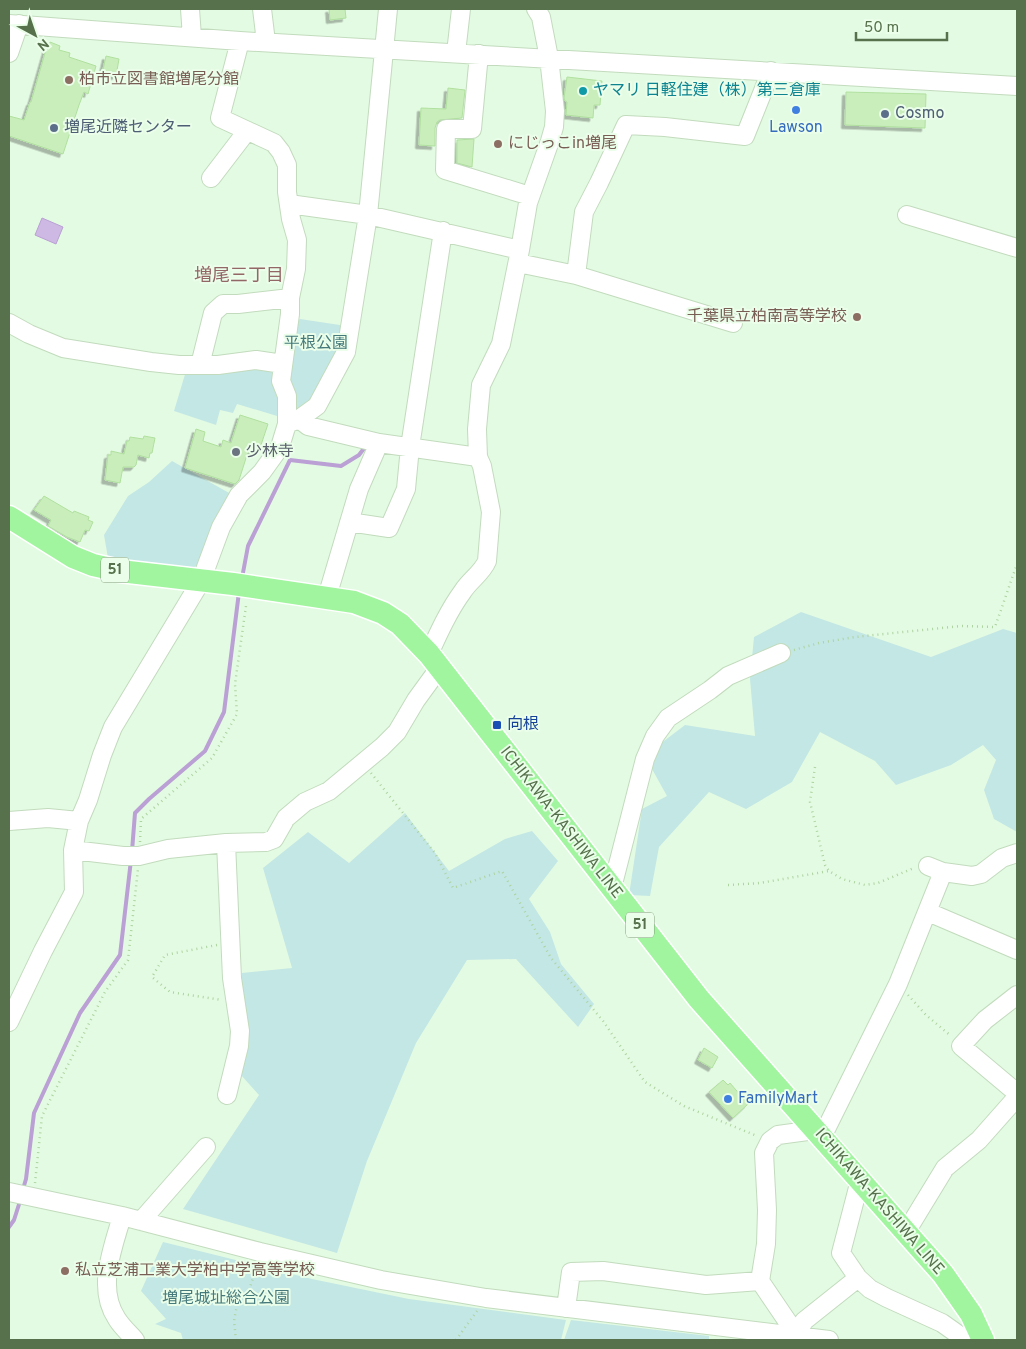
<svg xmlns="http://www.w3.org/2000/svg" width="1026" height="1349" font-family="Overpass,'Noto Sans JP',sans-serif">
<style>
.green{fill:#c3e7e5}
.water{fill:#cdb9e3;stroke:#baa0d4}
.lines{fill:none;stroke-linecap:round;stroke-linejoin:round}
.stream{stroke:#baa0d4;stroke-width:4}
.building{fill:#c9eebc;stroke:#b0e09e;filter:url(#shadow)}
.minor-casing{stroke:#c2dbbd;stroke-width:20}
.major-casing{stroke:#fff;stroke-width:25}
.path{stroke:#add3a0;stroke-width:2.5;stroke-dasharray:1 4;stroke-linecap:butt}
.minor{stroke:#fff;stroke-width:18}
.major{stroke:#a1f59f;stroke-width:22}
.education-dot{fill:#8d6e63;stroke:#eafee9;stroke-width:2}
.culture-dot{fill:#0f9aa8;stroke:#eafee9;stroke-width:2}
.shop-dot{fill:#3f7fe0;stroke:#eafee9;stroke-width:2}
.service-dot{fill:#5c6f8a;stroke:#eafee9;stroke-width:2}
.worship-dot{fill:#6b7280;stroke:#eafee9;stroke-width:2}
.transit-dot{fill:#1a4fb4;stroke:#eafee9;stroke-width:2}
.labels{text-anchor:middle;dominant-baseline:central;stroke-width:4;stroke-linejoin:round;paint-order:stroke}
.shield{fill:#eafee9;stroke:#829b7a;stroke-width:1}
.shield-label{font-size:15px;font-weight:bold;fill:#56714b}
.education-label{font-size:16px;fill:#785e54;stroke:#eafee9;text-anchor:start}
.culture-label{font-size:16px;fill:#0d838f;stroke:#eafee9;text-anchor:start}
.service-label{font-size:16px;fill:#4e5e75;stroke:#eafee9;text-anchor:start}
.shop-label{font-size:16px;fill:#366cbe;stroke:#eafee9}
.park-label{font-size:16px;fill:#46797b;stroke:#eafee9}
.worship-label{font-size:16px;fill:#5b616d;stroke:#eafee9;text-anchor:start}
.transit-label{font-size:16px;fill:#164399;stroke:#eafee9;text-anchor:start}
.street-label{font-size:16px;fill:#56714b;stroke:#eafee9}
.neighbourhood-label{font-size:18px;fill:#946767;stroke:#eafee9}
</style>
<defs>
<filter id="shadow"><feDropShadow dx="-3.5" dy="3.5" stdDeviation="0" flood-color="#0004"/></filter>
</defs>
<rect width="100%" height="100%" fill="#e4fbe3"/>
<path class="green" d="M300,319l40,6 3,5 -6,24 -25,47 -13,11c-21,-20 -8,-64 -4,-89z
M274,368l-1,18 5,14 -1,16 -40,-12 -4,9 -13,-3 -4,15 -42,-14 12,-40z
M172,461l59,33 -30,68 -12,9 -81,-13 -4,-23 24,-39 21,-14z
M801,612l130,45 72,-28 14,4v199l-23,-13 -10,-29 12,-30 -13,-15 -32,20 -55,20 -21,-24 -55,-29 -28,50 -46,27 -37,-17 -50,55 -9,49 -21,-1 13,-86 25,-13 -15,-27 8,-25 25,-19 70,11 -5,-57 4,-42z
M405,813l44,58 56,-32 27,-8 26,30 -29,38 21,33 11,32 33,40 -16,23 -62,-68 -49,1 -51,83 -49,118 -30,92 -154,-44 76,-114 -18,-20 1,-102 50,-5 -29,-100 45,-36 41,31z
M163,1242l149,37 97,20 157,21 -5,20h-378l-2,-7 -26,-9 11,-5 -25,-28z
M571,1320l138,16v4h-145z"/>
<path class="water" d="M42,218l21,9 -7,17 -21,-9z"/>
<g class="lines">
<path class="stream" d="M242,578l6,-32 42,-86 51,6 18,-11 6,-8
M132,851l3,-38 14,-14 56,-48 19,-39 15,-120
M23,1189l3,-10 8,-66 46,-100 40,-58 11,-95
M9,1227l5,-7 7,-22"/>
</g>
<path class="building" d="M329,9h16l1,9 -16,2z
M50,42l10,4 -1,4 11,3 -1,4 27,9 -8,28 -4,-2 -5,13 -16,49 -54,-18v-20l15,4 6,-18h1l16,-56h2z
M106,56l13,3 -3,17 -14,-2z
M567,77l35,4 -2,24h-6l-1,13 -27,-3 1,-13 -2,-1 -1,-3z
M448,88l17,2 -3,28 -22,2 -3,2 -2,6v18l-16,-1 2,-37 25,1z
M846,92l80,2 -1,34 -80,-3z
M474,139l-2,28 -15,-4v-23z
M240,415l28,9 -9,27h-2l-1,3 -8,-2 -9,28 -4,4 -50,-16 11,-39 9,3 -2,9 18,6 2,-7 8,3z
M144,436l11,2 -3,15h-2l-1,5 -11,-3 -2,10 -2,2h-11l-3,16 -15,-3 3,-25h3v-4l13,3 3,-13h2l1,-4 13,2z
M44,496l29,17 1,-2 15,6 -1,3 5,2 -4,9 -4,-1 -5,12 -13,-5 -19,-11 3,-6 -17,-10z
M704,1048l14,9 -6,11 -14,-8z
M723,1080l5,5 2,-2 18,21 -15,14 -24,-26z"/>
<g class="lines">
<g class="minor-casing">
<path id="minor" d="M190,9l2,28
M262,9l4,33
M9,24l231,17 777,45
M240,41l-20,77 54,25 7,9 6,13v27l4,27 6,21 -1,29 -6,29v16l-9,67 6,15v28
M9,53l10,-29
M456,53l5,-44
M479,54l-7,75h-26l-1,41 85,26
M211,178l36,-47
M289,204l79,11 152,35
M907,215l110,33
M518,263l58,12 157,48
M576,275l8,-63 15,-29 27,-58 39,2 80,9 26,-65
M9,323l20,11 34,14 88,14 28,3h39l38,-5 27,4
M200,365l13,-52 10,-9h15l52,-6
M299,419l9,7 71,17 99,14
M349,522l40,6 17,-39 4,-42 33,-216
M327,597l32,-108 20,-46
M429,654c10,-22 20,-44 34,-63 7,-11 19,-18 24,-30l4,-49 -9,-46 -4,-9 -1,-28 4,-44 20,-41 19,-94 8,-47 22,-62 4,-14 1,-16 -6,-53 -8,-41 -5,-8
M9,821l39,-3 31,3
M226,843l6,135 8,53 -1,15 -12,49
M73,850l50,6h16l29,-7 58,-6 40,-1 8,-3 12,-21 19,-16 24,-11 53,-44 15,-15 19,-32 24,-33
M928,866l15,6 29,4 9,-2 21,-16 15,-5
M612,888l33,-129 10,-23 13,-18 42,-28 18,-14 53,-23
M928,912l89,38
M1017,995l-32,25 -24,26 56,47
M9,1022l34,-71 31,-59 -1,-42 6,-29 9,-21 14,-45 11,-28 88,-146 20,-54 18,-32 23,-23 18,-25 7,-23 12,-5 18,-13 29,-54 22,-137 20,-206
M822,1137l76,-153 45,-112
M860,1180l-19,73 17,25 12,11 17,9 55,25 24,17
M9,1192l113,24 138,36 121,28 105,18 343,42
M122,1216c-9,32 -26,72 -5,103 5,8 12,14 18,21
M141,1221l65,-74
M906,1232l39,-64 34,-28 38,-43
M566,1308l5,-36 32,-1 103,14 54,-4
M796,1336l8,-15 54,-43
M800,1340l-40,-59 6,-37 1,-34 -3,-57 6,-12 8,-6 37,-5"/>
</g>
<g class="major-casing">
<path id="major" d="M9,517l64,40 20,8 27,6 113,13 121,18 29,11 17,11 29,30 270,345 244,275 28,40 12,26"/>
</g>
<path class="path" d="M794,650l25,-7 36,-6 106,-11 34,1 22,-63
M815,767l-5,35 15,63 4,6 13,8 23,6 13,-2 36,-15
M371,773l64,80 18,35 49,-17 49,87 52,63 42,61 39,24 73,30
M140,842l1,-23 71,-61 25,-44 -2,-30 11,-78
M728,885l32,-2 69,-12
M217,945l-52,10 -13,22 18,15 52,8
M908,995l18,20 25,21
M35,1183l7,-67 63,-124 23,-32 10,-91
M236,1340l-2,-19 2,-11 2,-6 9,-8 10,-30
M456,1340l21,-29"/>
<use href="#minor" class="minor"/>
<use href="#major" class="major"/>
</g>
<g class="education-dot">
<circle cx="69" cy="80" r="5"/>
<circle cx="498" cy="144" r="5"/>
<circle cx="857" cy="317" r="5"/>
<circle cx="65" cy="1271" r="5"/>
</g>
<circle class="culture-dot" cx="583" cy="91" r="5"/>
<g class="shop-dot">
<circle cx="796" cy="110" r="5"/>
<circle cx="728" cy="1099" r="5"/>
</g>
<g class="service-dot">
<circle cx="885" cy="114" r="5"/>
<circle cx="54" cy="128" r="5"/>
</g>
<circle class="worship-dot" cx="236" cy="452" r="5"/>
<rect class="transit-dot" x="492" y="720" width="10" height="10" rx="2.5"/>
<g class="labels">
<g class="shield">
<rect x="101" y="557.5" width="28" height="25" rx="4"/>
<rect x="626" y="912.5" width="28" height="25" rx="4"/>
</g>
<g class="shield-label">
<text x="115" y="570">51</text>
<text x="640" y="925">51</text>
</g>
<g class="education-label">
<text x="79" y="80">柏市立図書館増尾分館</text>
<text x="508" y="144">にじっこin増尾</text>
<text x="847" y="317" text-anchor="end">千葉県立柏南高等学校</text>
<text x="75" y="1271">私立芝浦工業大学柏中学高等学校</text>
</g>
<g class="culture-label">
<text x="593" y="91">ヤマリ 日軽住建（株）第三倉庫</text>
</g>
<g class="service-label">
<text x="895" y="114">Cosmo</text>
<text x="64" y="128">増尾近隣センター</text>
</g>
<g class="shop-label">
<text x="796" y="128">Lawson</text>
<text x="738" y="1099" text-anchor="start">FamilyMart</text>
</g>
<g class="park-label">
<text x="316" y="344">平根公園</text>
<text x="226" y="1299">増尾城址総合公園</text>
</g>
<g class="worship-label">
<text x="246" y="452">少林寺</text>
</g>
<g class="transit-label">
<text x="507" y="725">向根</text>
</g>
<g class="street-label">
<text transform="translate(561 823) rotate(52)">ICHIKAWA-KASHIWA LINE</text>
<text transform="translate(879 1202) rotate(49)">ICHIKAWA-KASHIWA LINE</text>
</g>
<g class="neighbourhood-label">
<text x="239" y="276">増尾三丁目</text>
</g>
</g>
<rect width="1026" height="1349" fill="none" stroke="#56714b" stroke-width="20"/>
<g transform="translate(35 35) rotate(140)" stroke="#eafee9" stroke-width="4" paint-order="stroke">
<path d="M0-4L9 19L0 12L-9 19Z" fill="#56714b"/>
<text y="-8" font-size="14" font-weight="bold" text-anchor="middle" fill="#56714b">N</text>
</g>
<path d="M856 32v8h91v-8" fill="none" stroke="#56714b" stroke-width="2.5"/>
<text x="864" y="32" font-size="15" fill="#56714b" stroke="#eafee9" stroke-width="4" paint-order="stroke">50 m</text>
</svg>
